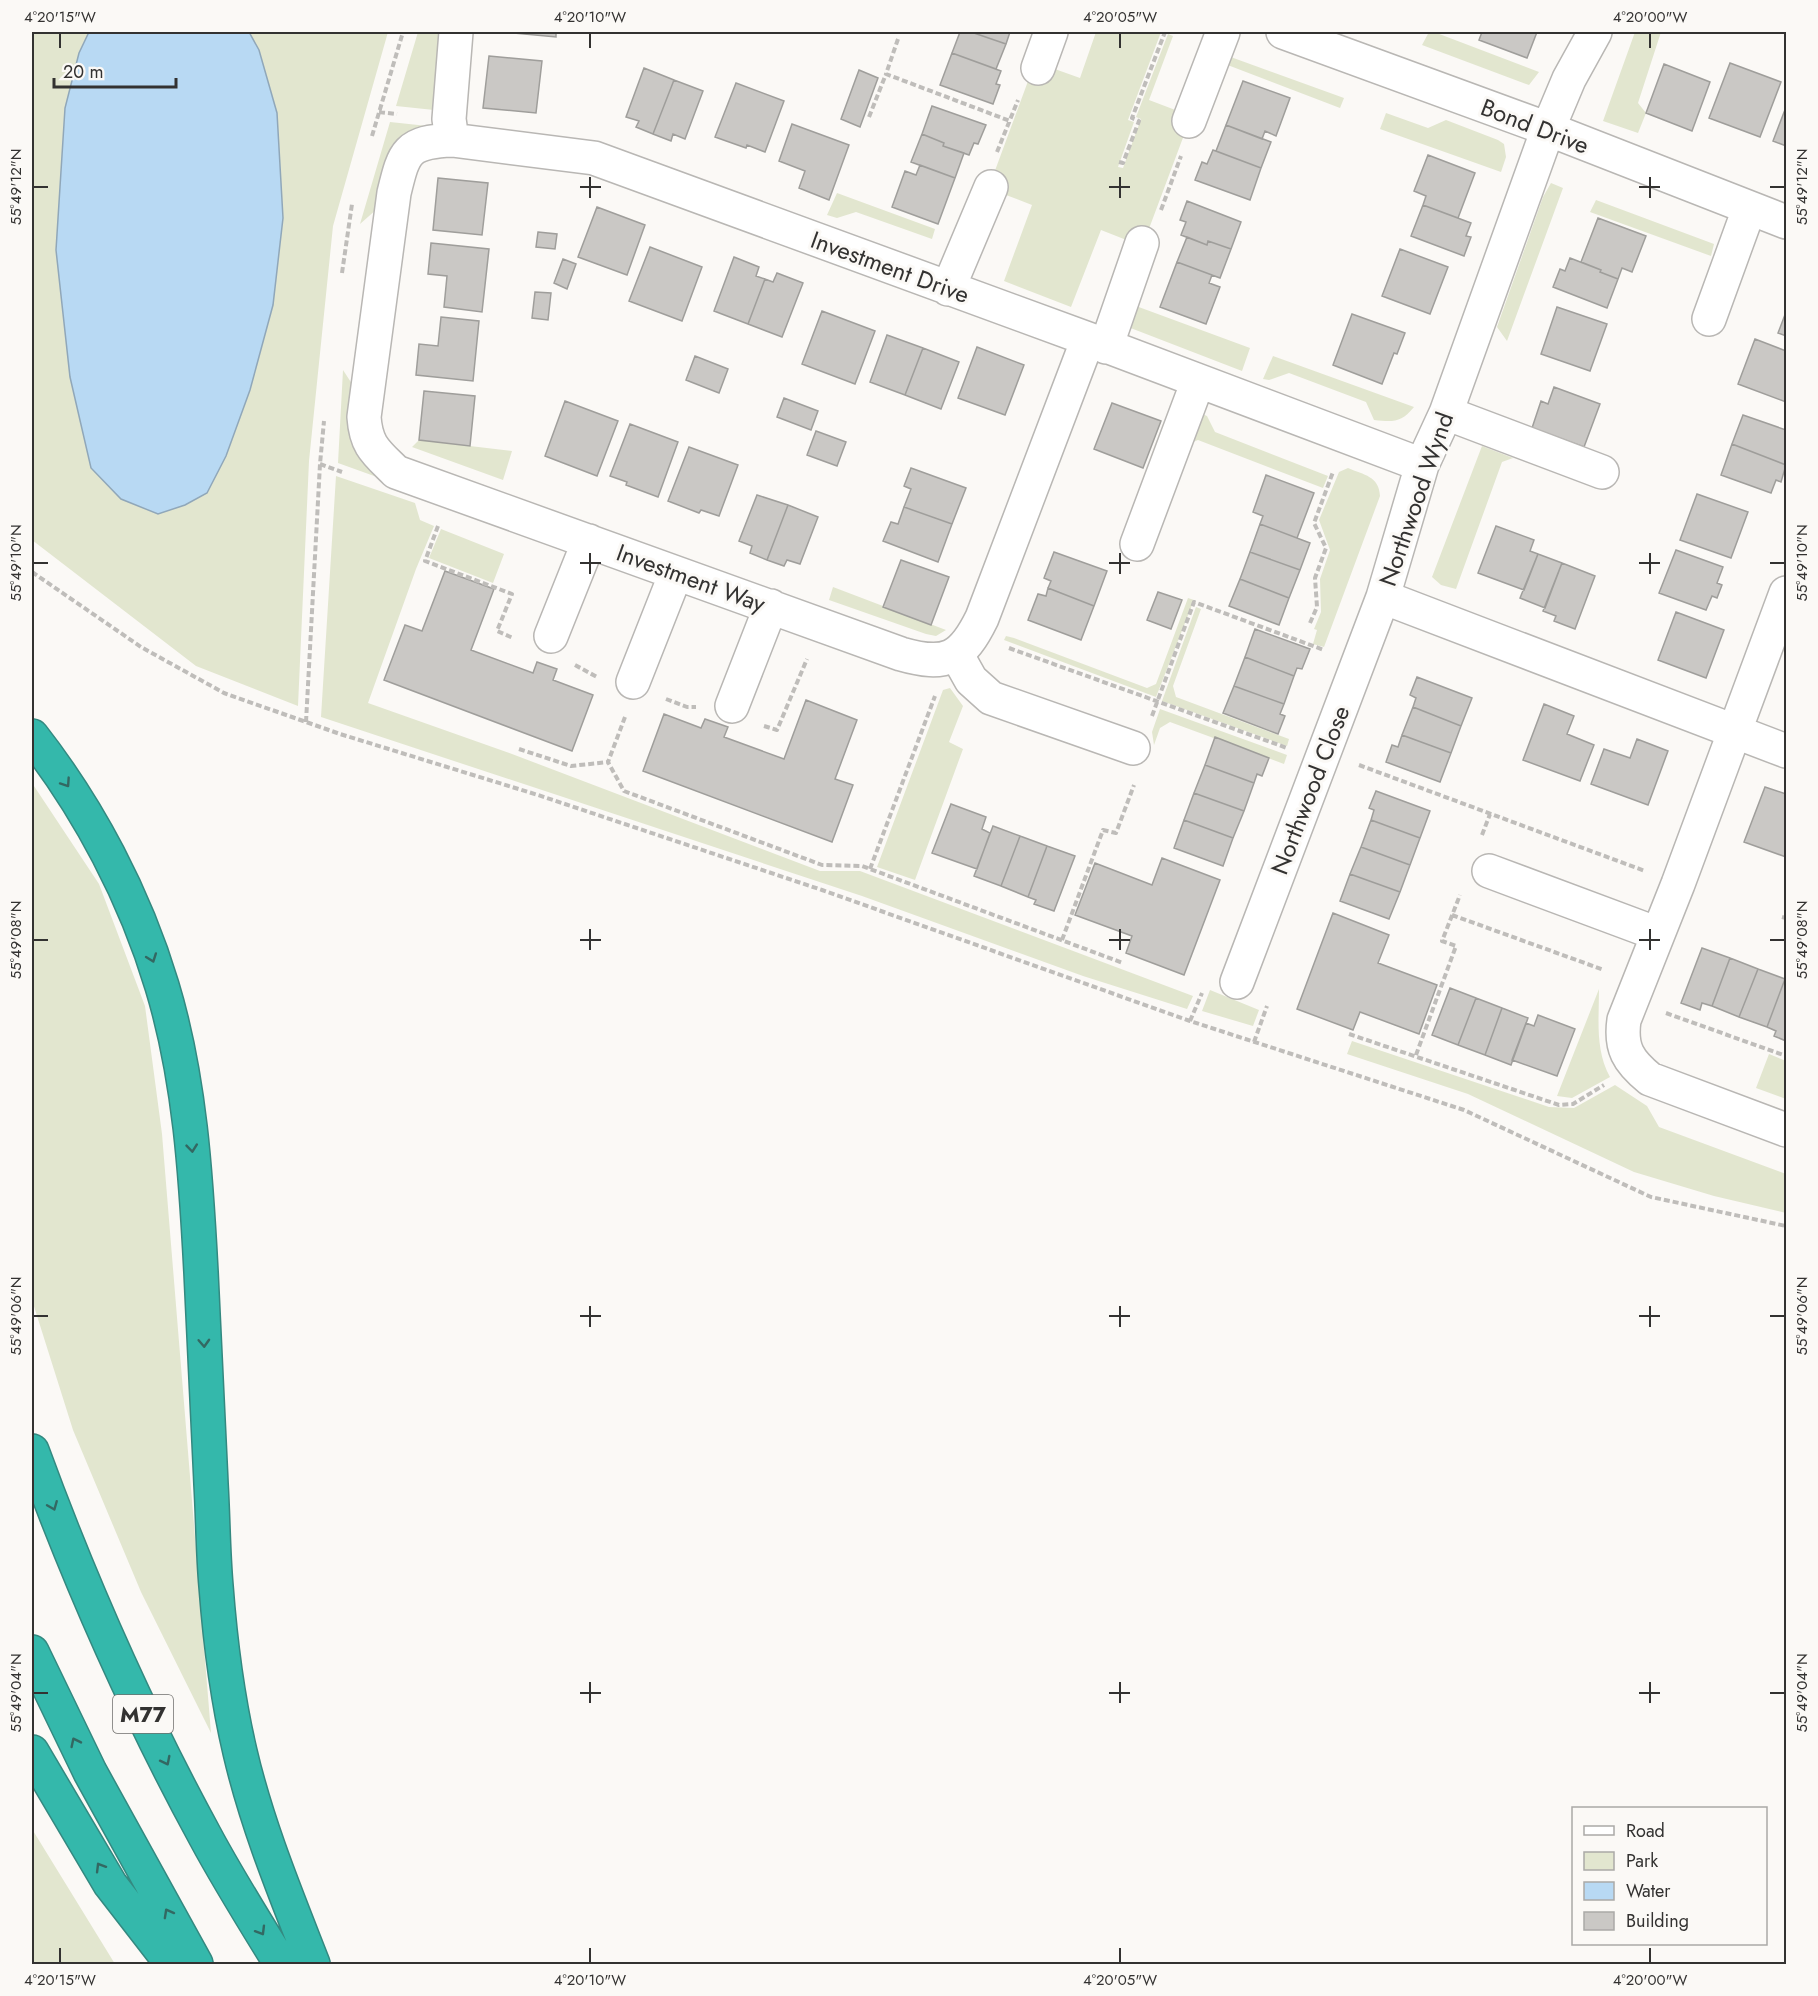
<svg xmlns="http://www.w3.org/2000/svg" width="1818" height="1996" font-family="Jost,sans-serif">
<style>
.green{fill:#e2e6cf}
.water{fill:#b8d9f3;stroke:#90a7b9;stroke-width:1.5}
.building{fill:#cac8c5;stroke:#9f9e9b;stroke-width:1.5}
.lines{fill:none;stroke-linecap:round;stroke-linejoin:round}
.minor-casing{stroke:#b9b7b4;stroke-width:36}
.highway-casing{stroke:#348980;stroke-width:36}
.path{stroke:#bfbdba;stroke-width:4;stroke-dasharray:6 3;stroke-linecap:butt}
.minor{stroke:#fff;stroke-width:33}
.highway{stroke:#34b8ab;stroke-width:33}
.oneway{stroke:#336862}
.ticks{fill:none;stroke:#333231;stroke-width:2}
.labels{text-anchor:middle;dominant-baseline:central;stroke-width:6;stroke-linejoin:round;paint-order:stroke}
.shield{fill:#fbf9f6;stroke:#6f6e6c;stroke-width:1.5}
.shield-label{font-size:22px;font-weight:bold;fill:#333231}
.street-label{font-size:24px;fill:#333231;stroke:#fbf9f6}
.neatline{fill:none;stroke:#333231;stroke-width:2}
.ticks-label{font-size:15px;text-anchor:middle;fill:#333231}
</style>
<rect width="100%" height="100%" fill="#fbf9f6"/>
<path class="green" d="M32,32h57l-10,21 -14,55 -9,142 14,127 21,91 135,-12 24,-66 23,-85 10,-87 -6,-105 -18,-63 -10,-18h139l-55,194 -24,235 -11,245 -102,-40 -164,-126z
M418,32h25l-9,78 -38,-4z
M1096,32h65l-33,88 6,2 -16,45 5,1 18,-49 -5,-2 32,-83 5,2 -24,64 29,11 9,16 -40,107 -18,7 -28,-11 -30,77 -67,-26 28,-76 -26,-10 3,-11 -16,-8 38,-103 21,-5 28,10z
M1429,32h5l105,40 -10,13 -107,-40z
M1635,32h26l-23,71 8,10 -8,20 -35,-12z
M1228,56l116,42 -4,10 -115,-44z
M1386,113l42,15 18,-8 52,20 6,4 2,13 -5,15 -121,-43z
M390,122l47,5 -39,19 -15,24 -6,39 -17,15z
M1551,183l12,5 -56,153 -10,-14 46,-130z
M837,193l98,36 -3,10 -76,-27 -19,6 -10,-3z
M1596,200l118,44 -3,12 -121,-44z
M1136,306l114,42 -8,23 -114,-44z
M1273,356l141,51c-13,16 -21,15 -40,13l-8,-18 -77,-29 -20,7 -6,-1z
M343,370l13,20 32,91 -50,-18z
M1200,413l7,3 8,16 113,44 -5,12 -125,-48 -10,4z
M419,440l93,11 -9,29 -91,-33z
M1482,446l31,12 -11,4 -46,127 -15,-4 -9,-8z
M1348,468c16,7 31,8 32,28l-56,151 -11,-3 4,-14 -3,-1 7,-17 -1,-33 10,-29 -11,-30 20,-48z
M336,476l79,27 5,17 14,6 -18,43 -48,134 144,51 308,117h40l333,125 -6,13 -104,-33 -221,-80 -541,-179z
M441,529l63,25 -11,29 -64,-25z
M833,587l113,43 -10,6 -10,-2 -97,-34z
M1188,598l6,2 -38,97 -152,-57 2,-4 8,2 133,50 9,-4z
M1196,607l5,2 -28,77 3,11 113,42 -2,7 -125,-45z
M950,688l13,18 -14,36 14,7 -48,131 -38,-13 66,-177z
M1160,709l127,46 -3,9 -114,-42 -10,6 -6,17 -2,-13z
M32,783l67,101 46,122 17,128 49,599 -70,-141 -68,-162 -41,-130z
M1599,989c0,30 -4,61 11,88l-38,21 -15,-2z
M1210,990l49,20 -6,16 -51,-15z
M1352,1041l197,66 25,1 41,-23 32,21 12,21 127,47v39l-72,-17 -80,-24 -166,-78 -121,-40z
M1769,1054l17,7v38l-30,-11z
M32,1829l83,135h-83z"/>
<path class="water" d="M89,32h160l10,18 18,63 6,105 -10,87 -23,85 -24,66 -19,37 -22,12 -27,9 -37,-15 -30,-31 -21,-91 -14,-127 9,-142 14,-55z"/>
<path class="building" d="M503,32h53v5z
M960,32h11l35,12 -10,25 -44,-16z
M971,32h39l-4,12z
M1482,32h55l-10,26 -48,-18z
M952,53l49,18 -5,13 4,1 -7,19 -53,-19z
M489,56l53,5 -6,52 -53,-5z
M1730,63l51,19 -21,55 -51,-19z
M1664,64l46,18 -18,49 -46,-18z
M644,68l30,12 -21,54 -17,-7 3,-6 -13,-4z
M859,70l19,8 -18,49 -19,-8z
M674,80l29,11 -18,48 -12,-5 -2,7 -18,-7z
M1243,81l47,17 -14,38 -11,-5 -3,8 -36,-14z
M736,83l48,18 -19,51 -18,-7 -1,3 -31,-11z
M932,106l54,19 -8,19 -4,-1 -5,12 -26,-9 1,-3 -22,-9z
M1786,107v39l-13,-5z
M792,124l57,21 -20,55 -30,-12 6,-17 -26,-10z
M1226,125l45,17 -10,26 -45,-17z
M922,134l22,9 -1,3 21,7 -9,25 -44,-16z
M1213,150l48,18 -11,32 -55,-20 7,-18 5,2z
M1428,155l47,18 -17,45 -35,-13 3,-9 -12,-5z
M920,165l35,13 -17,46 -46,-17 13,-36 11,4z
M438,178l50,5 -6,52 -49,-5z
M1187,201l54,21 -10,27 -23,-8 -1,4 -26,-10 5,-13 -6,-2z
M1423,205l48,18 -5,13 5,1 -7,19 -53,-20z
M597,207l48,18 -18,50 -49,-18z
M1598,218l48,18 -14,36 -10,-4 -4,11 -18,-7 1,-2 -20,-8z
M538,232l19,2 -2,15 -19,-2z
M1187,237l20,8 1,-4 23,8 -11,29 -43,-16z
M431,243l58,6 -7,63 -38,-5 3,-31 -19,-2z
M650,247l52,20 -20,54 -53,-20z
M1400,249l48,18 -18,47 -48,-18z
M734,257l25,10 -3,9 9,3 -17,45 -34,-13z
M1570,258l31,12 -1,2 18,7 -11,29 -54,-21 7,-18 5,2z
M563,259l13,5 -9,25 -13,-6z
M1177,262l35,13 -3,8 11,4 -14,37 -46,-17z
M777,273l26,10 -21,54 -34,-13 17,-45 8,3z
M535,292l16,1 -3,27 -16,-2z
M1557,307l50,17 -17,47 -49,-17z
M822,311l53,20 -20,53 -53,-20z
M1786,312v24l-8,-3z
M1352,314l53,19 -8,21 -3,-1 -12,31 -49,-19z
M441,317l38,4 -6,60 -57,-6 3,-31 19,2z
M887,335l36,13 -18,47 -35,-13z
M1755,339l31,12v51l-48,-18z
M977,347l47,18 -19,50 -47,-17z
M923,348l36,14 -18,47 -36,-14z
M695,356l33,13 -9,24 -33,-13z
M1554,387l46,17 -16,43 -52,-19 9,-27 7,3z
M424,391l51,5 -5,50 -51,-6z
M784,398l34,13 -7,19 -34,-13z
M565,401l53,20 -21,55 -52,-20z
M1112,403l49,18 -18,47 -49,-19z
M1743,415l43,15v35l-54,-21z
M630,424l48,18 -20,55 -32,-12 1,-3 -17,-6z
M816,431l30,11 -9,24 -30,-11z
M1732,444l54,21 -5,17 -5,-2 -5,13 -50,-18z
M689,447l49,18 -19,51 -18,-6 -2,3 -31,-12z
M911,468l55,20 -14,36 -48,-17 7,-18 -7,-3z
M1266,475l48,18 -17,45 -37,-14 3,-8 -10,-4z
M1697,494l51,18 -17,46 -51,-18z
M757,495l31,10 -21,55 -17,-7 2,-7 -13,-5z
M788,505l30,12 -18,47 -13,-4 -3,6 -17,-6z
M904,507l48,17 -14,38 -55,-21 8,-19 7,2z
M1260,524l50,19 -10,27 -50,-18z
M1496,526l38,14 -4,11 8,3 -14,36 -46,-17z
M1676,550l47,17 -6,16 5,2 -5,13 -5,-2 -6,14 -47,-17z
M1054,552l53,19 -13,35 -46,-18 3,-7 -7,-3z
M1250,552l50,18 -11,28 -49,-19z
M1538,554l24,9 -17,45 -25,-10z
M901,560l48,17 -18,48 -48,-18z
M1562,563l33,13 -20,53 -21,-8 2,-5 -13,-5z
M445,571l49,18 -23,61 62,23 4,-11 20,7 -4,11 40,15 -21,56 -188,-71 21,-55 17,6z
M1240,579l49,19 -10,27 -50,-19z
M1048,588l46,18 -13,34 -53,-20 10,-26 8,2z
M1158,592l24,8 -11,29 -24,-9z
M1676,612l48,18 -18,48 -48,-18z
M1255,629l55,20 -8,20 -5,-1 -3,8 -49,-19z
M1245,657l49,19 -10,28 -50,-18z
M1417,677l55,21 -11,28 -48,-19 3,-9 -6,-3z
M1234,686l50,18 -4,10 5,2 -7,18 -55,-21z
M806,700l51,20 -22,59 18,6 -21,57 -189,-71 21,-57 37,14 4,-9 23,8 -4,10 60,22z
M1544,704l30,12 -7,18 27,11 -14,36 -57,-21z
M1413,707l48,19 -10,27 -49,-18z
M1402,735l49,18 -11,29 -54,-20 6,-17 6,2z
M1215,737l54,21 -7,18 -5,-2 -3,9 -49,-18z
M1637,739l31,12 -20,54 -57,-21 13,-35 26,9z
M1205,765l49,18 -10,28 -50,-18z
M1765,787l21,7v63l-42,-15z
M1376,791l54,20 -10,27 -49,-18 3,-10 -5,-2z
M1194,793l50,18 -11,27 -49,-18z
M951,804l35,13 -4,12 8,4 -13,36 -45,-16z
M1184,820l49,18 -10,28 -49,-18z
M1371,820l49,18 -10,27 -49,-18z
M993,826l27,10 -19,50 -27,-10z
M1020,836l27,10 -19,51 -27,-11z
M1047,846l28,10 -21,55 -20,-7 2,-4 -8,-3z
M1361,847l49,18 -10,27 -50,-18z
M1162,858l58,22 -36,95 -58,-22 6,-17 -57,-21 20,-52 57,22z
M1350,874l50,18 -11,27 -49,-18z
M1333,913l56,22 -11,28 59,22 -18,49 -59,-22 -7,18 -56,-21z
M1702,948l28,10 -18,48 -10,-3 -2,7 -19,-7z
M1730,958l28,11 -19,48 -27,-11z
M1758,969l27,10 -18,48 -28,-10z
M1785,979l1,1v61l-12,-5 2,-5 -9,-4z
M1450,988l26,10 -18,47 -26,-10z
M1476,998l26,10 -17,47 -27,-10z
M1502,1008l26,10 -17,47 -26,-10z
M1538,1015l37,14 -18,47 -45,-16 14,-37 8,3z"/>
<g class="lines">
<g class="minor-casing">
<path id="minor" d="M1283,32l265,97 238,93
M1595,32l-26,47 -21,50 -102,284 -24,52 -39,132 403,154
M1038,68l13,-36
M1189,121l34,-89
M452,140l-3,-21 7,-87
M948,289l43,-102
M1709,319l40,-110
M1088,339l-106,279c-20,41 -36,49 -81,36l-505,-182c-20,-20 -30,-26 -32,-55l30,-224c10,-41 12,-51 58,-53l142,18 494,181 334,126
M1106,347l36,-104
M1446,413l156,59
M1137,544l61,-163
M1786,593l-108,291 -54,136c-4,28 4,41 26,59l136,51
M551,636l38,-95
M957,655l14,25 20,18 142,50
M633,682l43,-109
M732,706l39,-100
M1489,871l169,63
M1237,982l146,-385"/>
</g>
<g class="highway-casing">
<path id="highway" d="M32,736c57,73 103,160 130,250 28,92 34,190 39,286 3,70 7,141 10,212 2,34 2,68 5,102 4,53 12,115 24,166 17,73 46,143 73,212
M32,1451c48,131 106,262 173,385 23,43 50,86 76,128
M32,1652l58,120 106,192
M32,1752l78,132 62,80"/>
</g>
<path class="path" d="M898,39l-12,35 124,47
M379,112l18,2
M869,117l17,-43
M372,136l31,-104
M997,152l21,-52
M1119,162l4,1 16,-42 -7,-3 33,-86
M1161,210l20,-54
M342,273l10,-69
M320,464l22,8
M438,526l-13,35 87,33 -15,37 16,7
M32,572l109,75 83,46 116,41 198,61 284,95 368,131 274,89 187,87 135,29
M1310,623l7,-16 -2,-29 11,-30 -12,-25 19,-51
M1009,648l278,100
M575,665l22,12
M666,699l21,8h9
M1152,716l42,-114 130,48
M625,717l-17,45 16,29 198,74 40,1 261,97
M306,722l14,-258 4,-43
M764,726l13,4 30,-71
M519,749l52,17 37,-4
M1359,765l286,106
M1482,835l8,-21
M870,869l65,-173
M1452,915l152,55
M1782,917l4,1
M1062,940l41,-110 13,3 18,-48
M1666,1013l120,43
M1190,1021l12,-28
M1349,1034l210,71 14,-1 31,-19
M1254,1042l13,-36
M1416,1055l40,-109 -14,-5 18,-46"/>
<use href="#minor" class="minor"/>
<use href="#highway" class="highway"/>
</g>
<defs><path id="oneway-chevron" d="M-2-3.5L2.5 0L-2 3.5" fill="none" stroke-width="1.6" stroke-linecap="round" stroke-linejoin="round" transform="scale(1.5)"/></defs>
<g class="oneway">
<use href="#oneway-chevron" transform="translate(66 783) rotate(56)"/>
<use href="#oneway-chevron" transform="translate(152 958) rotate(70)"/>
<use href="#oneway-chevron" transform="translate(192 1148) rotate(84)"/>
<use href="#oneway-chevron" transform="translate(204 1343) rotate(87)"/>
<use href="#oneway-chevron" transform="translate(53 1506) rotate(68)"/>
<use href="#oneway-chevron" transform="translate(75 1742) rotate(-116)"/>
<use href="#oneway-chevron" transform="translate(166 1761) rotate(63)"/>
<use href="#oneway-chevron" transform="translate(100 1867) rotate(-121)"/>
<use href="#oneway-chevron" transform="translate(168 1913) rotate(-119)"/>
<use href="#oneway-chevron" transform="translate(261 1931) rotate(59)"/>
</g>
<path class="ticks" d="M60,33v15M590,33v15M1120,33v15M1650,33v15M590,177v21M1120,177v21M1650,177v21M33,187h15M580,187h21M1109,187h21M1639,187h21M1770,187h15M590,553v21M1120,553v21M1650,553v21M33,563h15M580,563h21M1109,563h21M1639,563h21M1770,563h15M590,929v21M1120,929v21M1650,929v21M33,940h15M580,940h21M1109,940h21M1639,940h21M1770,940h15M590,1306v21M1120,1306v21M1650,1306v21M33,1316h15M580,1316h21M1109,1316h21M1639,1316h21M1770,1316h15M590,1682v21M1120,1682v21M1650,1682v21M33,1693h15M580,1693h21M1109,1693h21M1639,1693h21M1770,1693h15M60,1948v15M590,1948v15M1120,1948v15M1650,1948v15"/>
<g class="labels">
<rect class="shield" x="113" y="1695" width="60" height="38" rx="4.5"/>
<g class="shield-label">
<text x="143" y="1714">M77</text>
</g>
<g class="street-label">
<text transform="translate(1535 126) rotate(21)">Bond Drive</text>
<text transform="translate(890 267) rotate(20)">Investment Drive</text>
<text transform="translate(1416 499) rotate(-71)">Northwood Wynd</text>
<text transform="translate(691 578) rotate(20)">Investment Way</text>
<text transform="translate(1310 790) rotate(-69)">Northwood Close</text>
</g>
</g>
<rect width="1818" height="1996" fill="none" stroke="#fbf9f6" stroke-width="66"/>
<rect x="1572" y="1807" width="195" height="138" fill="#fbf9f6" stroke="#aba9a7" stroke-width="1.5"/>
<rect x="1584" y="1826" width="30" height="9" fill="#ffffff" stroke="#aba9a7" stroke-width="1.5"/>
<text x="1626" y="1837" font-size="18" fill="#333231">Road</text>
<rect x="1584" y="1852" width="30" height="18" fill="#e2e6cf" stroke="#aba9a7" stroke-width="1.5"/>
<text x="1626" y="1867" font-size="18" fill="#333231">Park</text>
<rect x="1584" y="1882" width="30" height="18" fill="#b8d9f3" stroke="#aba9a7" stroke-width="1.5"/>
<text x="1626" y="1897" font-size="18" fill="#333231">Water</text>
<rect x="1584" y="1912" width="30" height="18" fill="#cac8c5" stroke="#aba9a7" stroke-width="1.5"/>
<text x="1626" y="1927" font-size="18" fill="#333231">Building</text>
<path d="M54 78v9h122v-9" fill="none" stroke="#333231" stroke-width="3"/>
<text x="63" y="78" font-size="18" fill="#333231" stroke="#fbf9f6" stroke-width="4.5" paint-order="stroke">20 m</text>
<rect x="33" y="33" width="1752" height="1930" class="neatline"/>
<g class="ticks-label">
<text x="60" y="22">4°20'15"W</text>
<text x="590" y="22">4°20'10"W</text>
<text x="1120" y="22">4°20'05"W</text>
<text x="1650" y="22">4°20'00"W</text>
<text transform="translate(16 187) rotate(-90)" y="5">55°49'12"N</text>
<text transform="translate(1802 187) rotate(-90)" y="5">55°49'12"N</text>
<text transform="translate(16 563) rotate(-90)" y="5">55°49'10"N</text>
<text transform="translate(1802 563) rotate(-90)" y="5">55°49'10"N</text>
<text transform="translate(16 940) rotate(-90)" y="5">55°49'08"N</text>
<text transform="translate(1802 940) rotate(-90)" y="5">55°49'08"N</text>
<text transform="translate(16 1316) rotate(-90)" y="5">55°49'06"N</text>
<text transform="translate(1802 1316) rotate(-90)" y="5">55°49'06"N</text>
<text transform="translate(16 1693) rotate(-90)" y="5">55°49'04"N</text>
<text transform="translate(1802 1693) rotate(-90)" y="5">55°49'04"N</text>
<text x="60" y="1985">4°20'15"W</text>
<text x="590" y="1985">4°20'10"W</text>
<text x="1120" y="1985">4°20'05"W</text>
<text x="1650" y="1985">4°20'00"W</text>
</g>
</svg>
